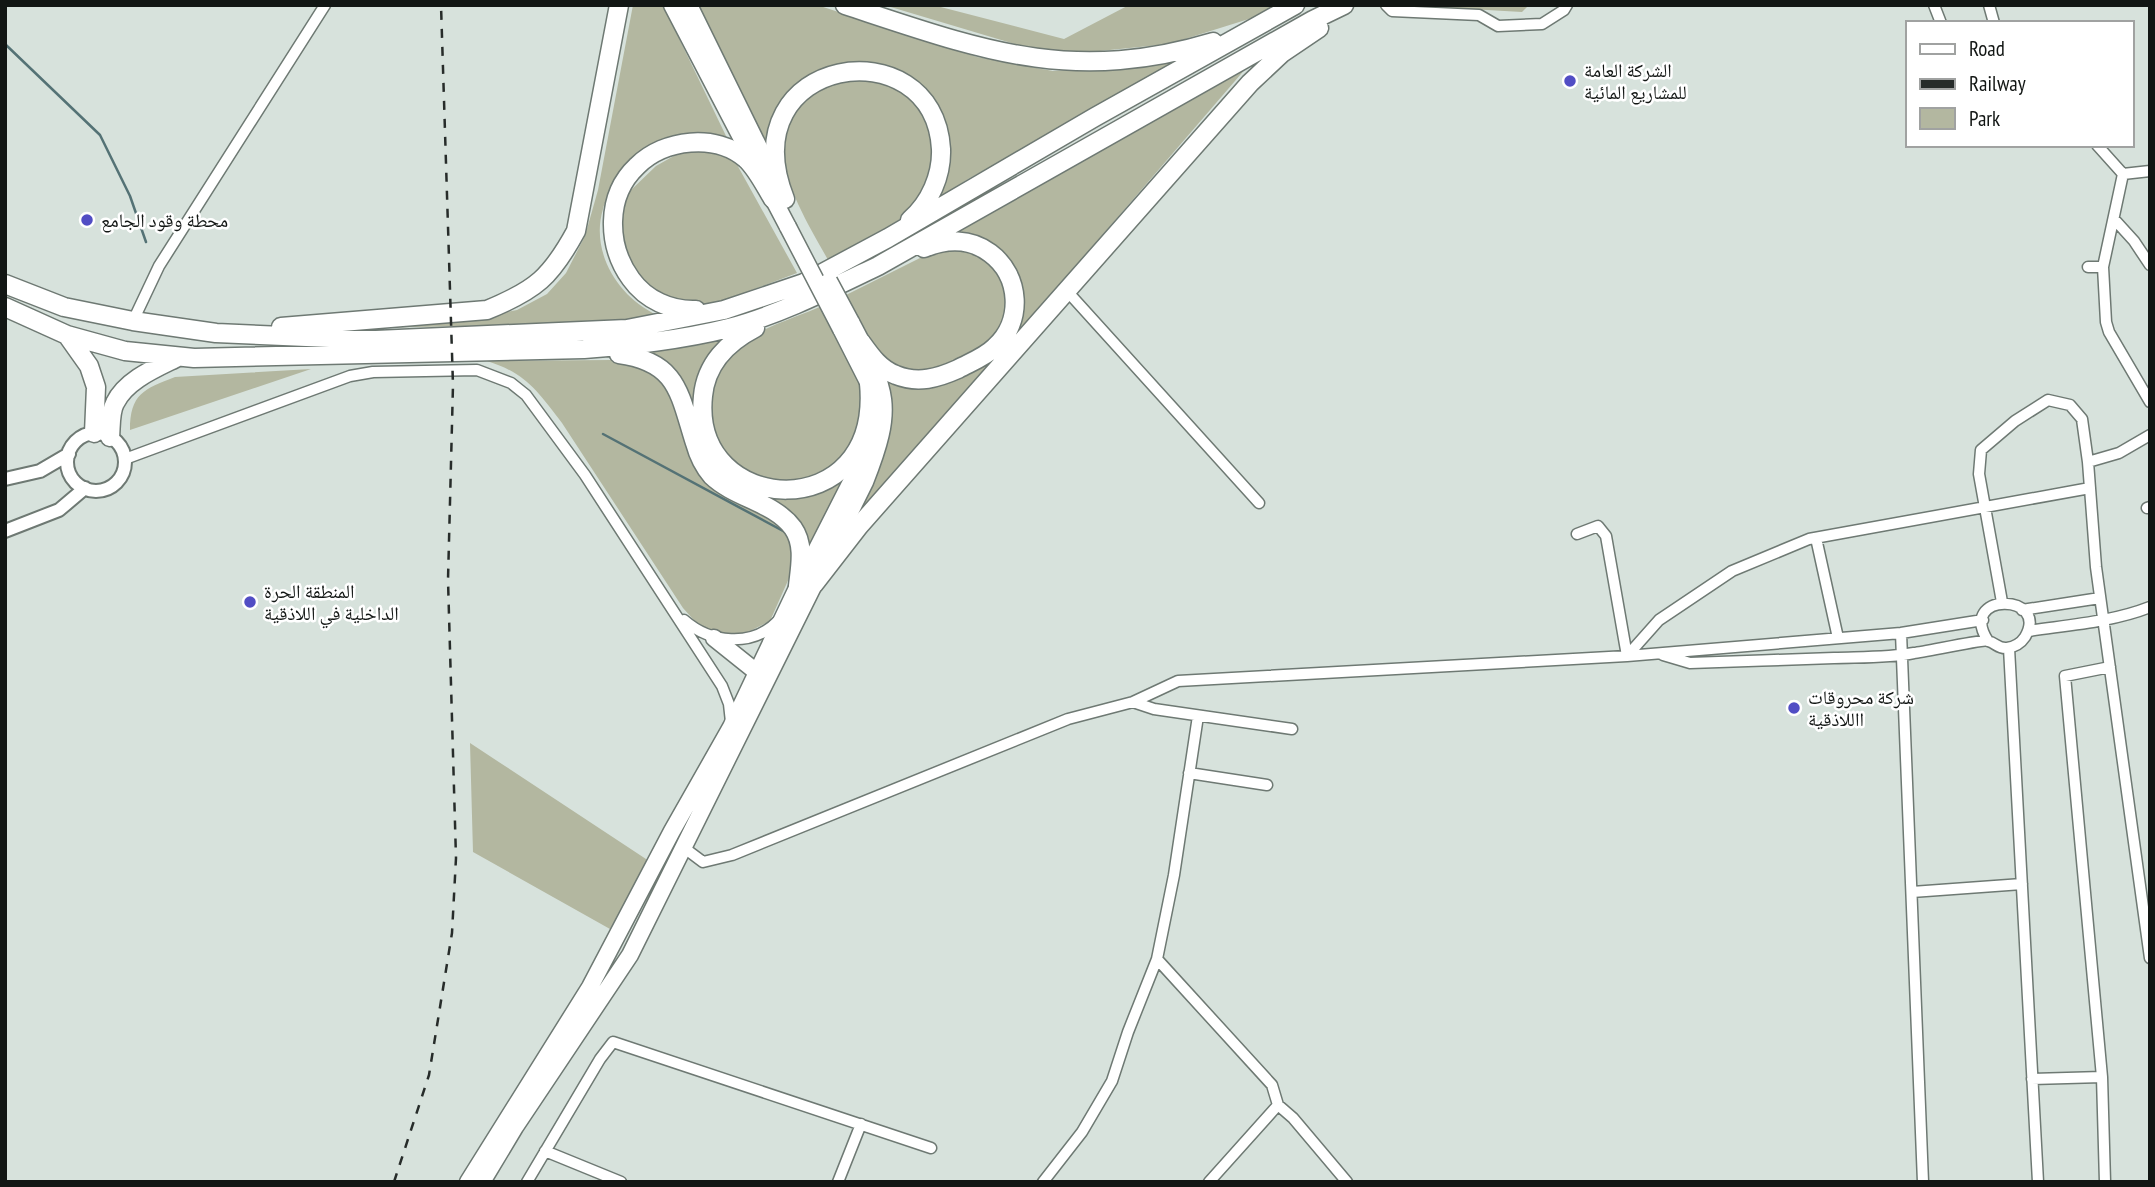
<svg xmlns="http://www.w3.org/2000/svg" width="2155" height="1187" font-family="'PT Sans Narrow','Noto Naskh Arabic',sans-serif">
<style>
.green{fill:#b3b7a0}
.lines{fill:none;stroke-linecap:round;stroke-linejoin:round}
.stream{stroke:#547275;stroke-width:2.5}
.minor-casing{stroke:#6e7973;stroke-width:13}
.tertiary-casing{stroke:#6e7973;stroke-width:16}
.primary-casing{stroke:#6e7973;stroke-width:19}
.motorway-casing{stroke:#6e7973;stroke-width:21}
.minor{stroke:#fff;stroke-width:10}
.tertiary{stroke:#fff;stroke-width:12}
.primary{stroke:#fff;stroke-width:16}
.motorway{stroke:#fff;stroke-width:18}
.rail{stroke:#272c2a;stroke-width:2.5;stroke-dasharray:9 9;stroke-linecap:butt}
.primary-bridge-casing{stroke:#6e7973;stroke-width:19;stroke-linecap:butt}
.primary-bridge{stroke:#fff;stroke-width:16}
.poi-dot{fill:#514dc4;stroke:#fff;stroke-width:2.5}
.labels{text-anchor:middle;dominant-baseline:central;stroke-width:5;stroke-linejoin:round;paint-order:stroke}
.poi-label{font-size:19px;fill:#121614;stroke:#fff;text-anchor:start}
</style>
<rect width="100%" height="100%" fill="#d7e2dc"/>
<path class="green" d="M633,5h33l9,25 52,108c-7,-1 -15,-4 -21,-4 -16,-1 -69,20 -79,33 -7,8 -22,32 -24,42 -13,43 15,88 54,106l-59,8 -227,5 107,-10 39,-8 30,-16 19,-21 19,-37 13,-46z
M698,5h119l160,52 76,14 108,-7 35,-9 -228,124 -32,21c4,-17 12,-35 13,-52 0,-14 -5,-29 -11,-41 -34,-63 -137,-59 -164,10 -4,10 -5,21 -6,31z
M884,5h49l131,34 65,-34h148l-25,13 -83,26 -89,9 -55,-6z
M1399,5h130l-7,7z
M1247,67l-234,272 -1,-70 -64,-35z
M856,75l41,10 19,15 17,37 1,24 -10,31 -18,23 -22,15 -56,30c-25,-46 -73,-116 -22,-163 12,-11 35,-16 50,-22z
M707,150l28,11 62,112 -80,30 -35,1 -18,-5 -30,-26 -18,-50 14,-32 26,-25 23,-13z
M956,248c6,2 14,3 20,6 28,12 41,53 23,78 -13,19 -69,45 -91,40 -7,-2 -19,-8 -24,-13 -18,-16 -27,-43 -38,-64l82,-41z
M822,306c13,27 38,63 41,92 1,20 -6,40 -18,55 -68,83 -188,-27 -113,-102 20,-21 63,-33 90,-45z
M721,339l-20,28 -6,25 -1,24 58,74 77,-4 18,-11 -41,78 -2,-19 -90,-63 -45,-104 -13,-12 -12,-3z
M612,360l32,4 28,27 18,61 62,55 25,16 16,18 1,26 -24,54 -24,12 -24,1 -22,-7 -17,-19 -121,-185c-24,-31 -36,-50 -75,-62z
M992,362l-135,154c22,-43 44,-87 30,-137 9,3 18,8 27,9 27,2 55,-14 78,-26z
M311,369l-181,61c0,-36 14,-41 45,-53z
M470,743l179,118 -39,68 -137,-77z"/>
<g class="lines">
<path class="stream" d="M5,44l95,91 30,61 16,46
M603,434l182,98"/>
<g class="minor-casing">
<path id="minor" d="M1386,5l6,6 87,4 19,11 44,-2 22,-14 3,-5
M1934,5l7,18
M1989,5l5,18
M2097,145l26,29
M2114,219l20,22 16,24
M2088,267h15l20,-93 27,-3
M2103,267l3,55 3,10 41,70
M1067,291l192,212
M133,321l26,-55 166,-261
M125,459l225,-83 23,-4 104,-2 34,13 15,12 59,80 137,211 7,18 2,18
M2088,462l31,-9 31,-18
M2147,508l3,-1
M1577,534l21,-8 8,10 21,120 274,-23 82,-13
M1816,538l22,100
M2002,602l-23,-128 2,-24 34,-29 33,-21 22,5 12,14 6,43 8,105 54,391
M2022,610l78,-12
M684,620c26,23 68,28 94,1
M2028,631c40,-6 84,-9 122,-24
M1901,633l22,549
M2009,648l29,534
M1663,655l27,8c48,-2 96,-3 144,-5 27,-1 54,0 80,-5 11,-1 69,-14 74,-12 8,2 10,8 19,7 7,-1 14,-5 18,-11 26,-44 -69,-46 -37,4
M1133,702l21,7 138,20
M1189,773l78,12
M683,847l20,15 29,-7 336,-136 65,-17 45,-21 449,-25 32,-36 73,-49 77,-32 281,-51
M1912,892l110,-8
M1157,959l115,126 6,20 -69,77
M2032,1079l70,-2
M1278,1105l15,13 54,64
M545,1151l76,31
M527,1182l73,-123 13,-17 318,106
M838,1182l23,-58
M1043,1182l39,-50 30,-51 16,-49 29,-73 17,-84 24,-159
M2105,1182l-3,-105 -37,-401 45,-9"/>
</g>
<g class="tertiary-casing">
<path id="tertiary" d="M67 462a29 29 0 1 1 58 0a29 29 0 1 1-58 0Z
M5,479l35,-8 29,-17
M5,531l54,-21 26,-22"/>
</g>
<g class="primary-casing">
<path id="primary" d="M672,5l85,163
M689,5l89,181
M767,187l21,40
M841,329l29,57
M714,638l50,40
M468,1182l122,-195 82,-156 59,-104 67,-141 55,-108 14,-31 5,-22
M482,1182l33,-55 115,-172 235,-473c30,-76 23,-90 -14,-160"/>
</g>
<g class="motorway-casing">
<path id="motorway" d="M845,5c134,44 225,80 368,37
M785,199c-57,-144 149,-174 156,-50 1,26 -11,54 -31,71
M5,284l59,23 69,14 83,12 160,7 251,-11 97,-19 80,-27 84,-45 207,-121 200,-112
M5,307l62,28 58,16 69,7 390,-9c48,-4 97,-9 145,-21 50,-13 103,-40 149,-62l435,-246 31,-15
M696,310c-25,1 -50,-10 -65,-31 -24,-33 -26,-83 6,-113 27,-27 79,-33 109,-7 11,10 19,27 27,40
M281,327l206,-17c49,-20 64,-33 89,-79l43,-226
M755,328c-27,14 -49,36 -52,68 -13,121 180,133 166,-13
M67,335l22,31 7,21 -2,46
M861,342c10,14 19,27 35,33 22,9 42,3 62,-6 13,-7 27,-12 37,-22 28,-25 26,-71 -5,-94 -20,-15 -44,-14 -66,-5
M619,354c59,8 60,39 76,89 3,11 9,24 17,33 23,22 62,26 81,52 12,17 7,39 5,58
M110,437c1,-10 0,-25 5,-34 11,-23 41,-35 63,-46
M814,584l45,-58 391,-443 32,-30 37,-25"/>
</g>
<use href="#minor" class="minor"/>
<use href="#tertiary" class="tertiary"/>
<use href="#primary" class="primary"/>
<use href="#motorway" class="motorway"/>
<path class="rail" d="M394,1182l35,-107 23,-142 4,-75 -8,-278 5,-195 -12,-380"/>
<g class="primary-bridge-casing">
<path id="primary-bridge" d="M788,227l53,102
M829,281l22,41"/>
</g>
<use href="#primary-bridge" class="primary-bridge"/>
</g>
<g class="poi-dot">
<circle cx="1570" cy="81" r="7"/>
<circle cx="87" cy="220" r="7"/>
<circle cx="250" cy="602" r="7"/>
<circle cx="1794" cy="708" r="7"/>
</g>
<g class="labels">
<g class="poi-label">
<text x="1584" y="70">الشركة العامة<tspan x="1584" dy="22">للمشاريع المائية</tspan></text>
<text x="101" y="220">محطة وقود الجامع</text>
<text x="264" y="591">المنطقة الحرة<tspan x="264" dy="22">الداخلية في اللاذقية</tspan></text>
<text x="1808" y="697">شركة محروقات<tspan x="1808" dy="22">االلاذقية</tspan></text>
</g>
</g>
<rect width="2155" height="1187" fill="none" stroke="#121614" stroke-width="14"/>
<rect x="1906" y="21" width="228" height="126" fill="#ffffff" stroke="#a0a2a1" stroke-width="2"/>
<rect x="1920" y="44" width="35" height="10" fill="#ffffff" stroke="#a0a2a1" stroke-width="2"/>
<text x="1969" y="56" font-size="21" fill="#121614">Road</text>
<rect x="1920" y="79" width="35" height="10" fill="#272c2a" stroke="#a0a2a1" stroke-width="2"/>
<text x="1969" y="91" font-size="21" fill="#121614">Railway</text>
<rect x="1920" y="108" width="35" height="21" fill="#b3b7a0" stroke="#a0a2a1" stroke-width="2"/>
<text x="1969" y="126" font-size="21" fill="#121614">Park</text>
</svg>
